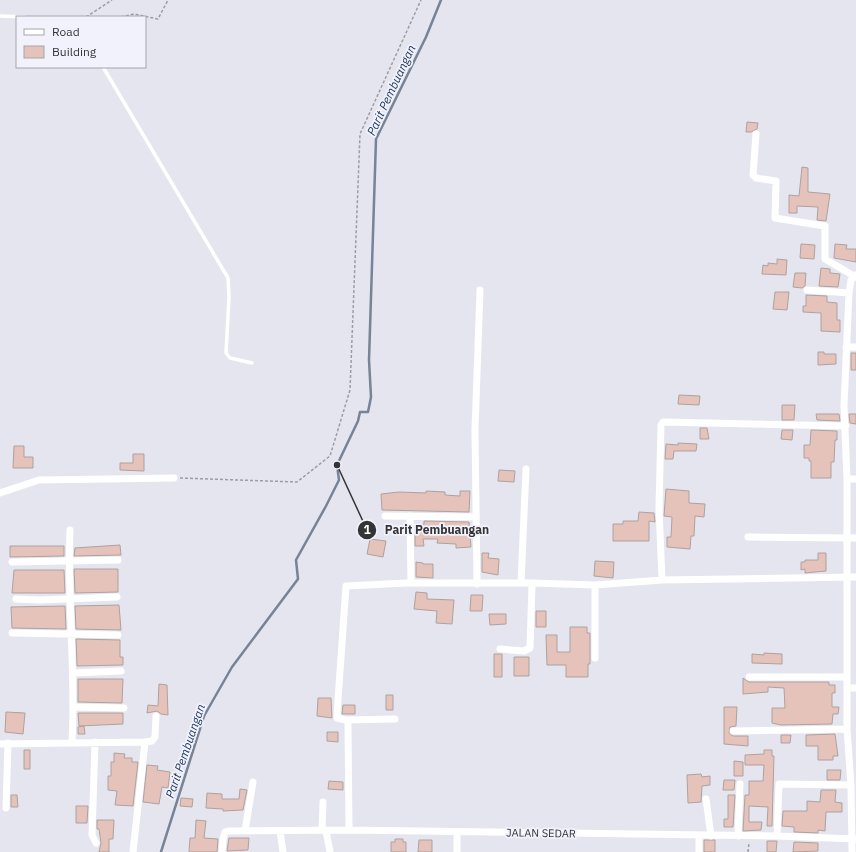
<svg xmlns="http://www.w3.org/2000/svg" width="856" height="852" font-family="'IBM Plex Sans',sans-serif">
<style>
.lines{fill:none;stroke-linecap:round;stroke-linejoin:round}
.stream{stroke:#778396;stroke-width:2.5}
.building{fill:#e5c2ba;stroke:#ada29f}
.path{stroke:#9c9ca3;stroke-width:1.5;stroke-dasharray:3 2;stroke-linecap:butt}
.lane{stroke:#fff;stroke-width:3.5}
.street{stroke:#fff;stroke-width:7}
.labels{text-anchor:middle;dominant-baseline:central;stroke-width:3.5;stroke-linejoin:round;paint-order:stroke}
.street-label{font-size:11px;fill:#343437;stroke:#f2f2fc}
.water-label{font-size:12px;font-style:italic;fill:#1c365a;stroke:#f2f2fc}
.leader{fill:none;stroke:#343437;stroke-width:1.5}
.callout-dot{fill:#343437;stroke:#f2f2fc;stroke-width:1.5}
.mark-label{font-size:12px;text-anchor:middle;font-weight:bold;fill:#fff}
.callout-label{font-size:12px;text-anchor:middle;font-weight:bold;fill:#343437;stroke:#f2f2fc;stroke-width:3.5;stroke-linejoin:round;paint-order:stroke}
</style>
<rect width="100%" height="100%" fill="#e5e5ef"/>
<g class="lines">
<path class="stream" d="M161,852l43,-136 28,-49 66,-88 -2,-19 30,-54 13,-26 -2,-15 21,-44 2,-9h8l3,-15 -2,-37 7,-221 50,-102 15,-37"/>
</g>
<path class="building" d="M747,122l11,1 -1,6 -6,3h-5z
M802,167l6,1v24l22,2 -4,27 -9,-1 1,-13 -21,-1v7h-8v-18l10,1z
M801,244l14,1 -1,14 -14,-1z
M835,244l12,1 -1,4h10v13l-22,-4z
M777,259l10,1 -1,15 -24,-1 1,-9 5,1v-3l9,1z
M821,268l9,1v4l10,1 -2,13 -19,-1z
M795,273h11l-1,13 -3,2 -9,-1z
M775,292h14l-2,18 -14,-1z
M806,295l21,1v6l10,1v17h3v12l-19,-1v-18l-18,-1v-6h3z
M818,352h6v2h12v10l-18,1z
M851,353h5v17h-5z
M679,395l21,1 -1,9 -21,-1z
M782,405h13l-1,15h-12z
M816,414h23l1,7 -23,-1z
M849,414h7v10l-6,-1z
M700,428h7l2,11h-9z
M782,430h11l-1,10 -11,-1z
M811,430l26,1v9h-2l-1,22h-3v16h-20v-17h-2v-3h-5v-13h6z
M678,443l19,1 -1,7h-22l-1,8h-8l1,-15 12,1z
M14,446h10v11h9v11h-20z
M133,454h11v17l-24,-1v-7h13z
M499,470l16,1 -1,11 -16,-1z
M666,489l23,2v12l16,1 -1,13 -9,-1 -1,20h-3l-1,13 -23,-2v-10h4l1,-20 -8,-1z
M426,491l19,1v3l15,1v-5h10l-1,21 -87,-2 -1,-16 18,-2 27,1z
M639,512l15,1 1,9 -6,-1v20h-36v-17h10v-3h15z
M424,521l45,1 2,25 -15,1v-4l-19,-1 1,-4h-15l1,7h-9v-20l9,-2z
M370,539l16,2 -3,16 -16,-3z
M120,545l1,10 -47,1 1,-8z
M10,546h54v10l-54,1z
M482,553h7l-1,5 11,1 -1,16 -16,-3z
M818,553h8v18l-21,2v-4l-4,1v-8h4v-2h13z
M595,561l19,1 -1,16 -19,-2z
M416,562l7,1v1h10v14l-17,-1z
M74,569h44v23l-43,1z
M14,570h50l1,23h-53z
M416,592l11,1v6l27,1 -2,24 -16,-1 1,-12 -23,-2z
M471,595h12l-1,16h-12z
M119,605l2,25 -45,-1 -1,-23z
M65,606l1,23 -54,-1 -1,-21z
M536,611h10v16h-10z
M489,614h17v10l-16,1z
M570,627h17v6h3v31h-2v13h-22v-12h-19l-1,-30h11v17h13z
M76,639l44,1v17h3v8l-46,1z
M764,653l18,1v10l-30,-1v-9l12,1z
M494,654h8v23h-8z
M514,657h15v19h-15z
M743,678l6,4h80v3h6v8h-3v14h7l-1,7h-5l-1,10 -51,1 -9,-2v-15h13l-1,-20 -16,-1v5l-25,2z
M78,679h45l-1,24 -44,-1z
M159,684l8,1 1,30 -7,-1 -4,-3 -10,2 1,-8 10,1z
M386,695h7v15h-7z
M318,698h13l1,20 -15,-2z
M343,705h12v9h-13z
M724,707h13l-1,19 -6,1 -1,6 4,3h15v10l-24,-2z
M6,712l19,1 -2,21 -18,-2z
M78,713h45v11l-44,2z
M84,726l1,8h-7v-7z
M327,732h11v10l-11,-1z
M835,734l3,22h-5v4h-15v-14h-12v-11z
M781,735h10l-1,8h-9z
M24,750h6v19h-6z
M764,750h8v6h2l-2,70h-5l1,-19 -19,-1v16h13l-1,8 -18,1 2,-36h4v-14h14l1,-16h-19v-10l19,-1z
M114,753l11,1 -1,4h8v4h6l-5,44 -18,-1 2,-14 -9,-1v-14h3v-14h3z
M734,761l9,1v14h-9z
M147,765l11,1 -1,4 13,2 -2,16 -6,-1 -3,17 -16,-2z
M827,770h14l-1,10h-13z
M701,774l1,3 8,-1v9l-8,1 -1,16 -13,1 -1,-28z
M724,780h11l-1,10h-11z
M329,781l14,1v8l-15,-1z
M240,789l7,1 -4,20 -20,1v-2l-17,-1 1,-15 15,1v5h17z
M821,790h15l-1,12 7,1v9h-16l-1,19 -7,-1v3l-24,-1v-5l-12,-1 1,-15h24v-10l13,1z
M11,795h6l1,12h-7z
M728,795h7l-2,32h-9v-8h4z
M181,798l12,1 -1,8 -12,-1z
M76,806h12l-1,17h-11z
M97,820h17l-1,19h-4v13h-10l2,-9 -2,-14h-2z
M196,820l10,1 -2,17 14,1 -1,13h-28l1,-14h5z
M229,838h20l-1,12 -21,1z
M395,839h8v3h3v10h-15v-10h4z
M419,840h13v12h-14z
M704,840h11v12h-11z
M767,841h10l-1,11h-9z
M794,842l24,1v8l-25,1z"/>
<g class="lines">
<path class="path" d="M86,17l26,-17
M121,17l13,-3 24,5 10,-19
M180,478l117,4 33,-26 20,-66 10,-256 61,-134
M748,852l1,-9"/>
<path class="lane" d="M0,16l25,1
M103,67l125,211 1,19 -3,56 4,5 22,5"/>
<path class="street" d="M756,134l-3,41 3,3 20,3 -1,37 50,8v33l29,17
M807,290l42,3
M846,347h10
M847,479h9
M0,493l39,-13 135,-2
M385,516l90,1
M410,516l1,67
M70,530c-3,71 6,141 2,212
M748,537l108,1
M12,562l106,-2
M662,580l-3,-72 2,-83 2,-3 183,4
M521,583l5,-114
M477,584l-2,-154 5,-140
M595,585v73
M16,599l24,1 77,-3
M12,633l106,2
M500,649l24,2 6,-3 2,-65
M73,673l48,-2
M749,677h97
M847,688h9
M74,707l50,1
M346,720l49,-1
M733,731l114,-2
M95,742l-3,93 4,8
M0,744l145,-2
M706,799l5,37
M6,808l2,-65
M322,830l1,-28
M349,830l-1,-107 -2,-3 -9,-2v-4l9,-128 61,-3h125l63,2 67,-5 194,-3
M245,831l8,-49
M280,831l3,21
M326,831l4,21
M699,836v16
M738,836l2,-52
M777,836l2,-52 72,1
M133,852l12,-110 7,-1 3,-4 1,-21
M222,852l1,-13 2,-7 3,-1 121,-1 428,6 79,3
M457,852v-20
M852,852l-1,-67 -4,-56v-250l-3,-73 5,-113 2,-13 5,-5"/>
</g>
<g class="labels">
<g class="street-label">
<text transform="translate(541 833) rotate(1)">JALAN SEDAR</text>
</g>
<g class="water-label">
<text transform="translate(391 90) rotate(-65)">Parit Pembuangan</text>
<text transform="translate(185 751) rotate(-71)">Parit Pembuangan</text>
</g>
</g>
<path class="leader" d="M337 465L367 530"/>
<g class="callout-dot">
<circle cx="337" cy="465" r="4"/>
<circle cx="367" cy="530" r="10"/>
</g>
<g class="mark-label">
<text x="367" y="534">1</text>
</g>
<g class="callout-label">
<text x="437" y="534">Parit Pembuangan</text>
</g>
<rect x="16" y="16" width="130" height="52" fill="#f2f2fc" stroke="#a6a6ad"/>
<rect x="24" y="29" width="20" height="6" fill="#ffffff" stroke="#a6a6ad"/>
<text x="52" y="36" font-size="12" fill="#343437">Road</text>
<rect x="24" y="46" width="20" height="12" fill="#e5c2ba" stroke="#a6a6ad"/>
<text x="52" y="56" font-size="12" fill="#343437">Building</text>
</svg>
